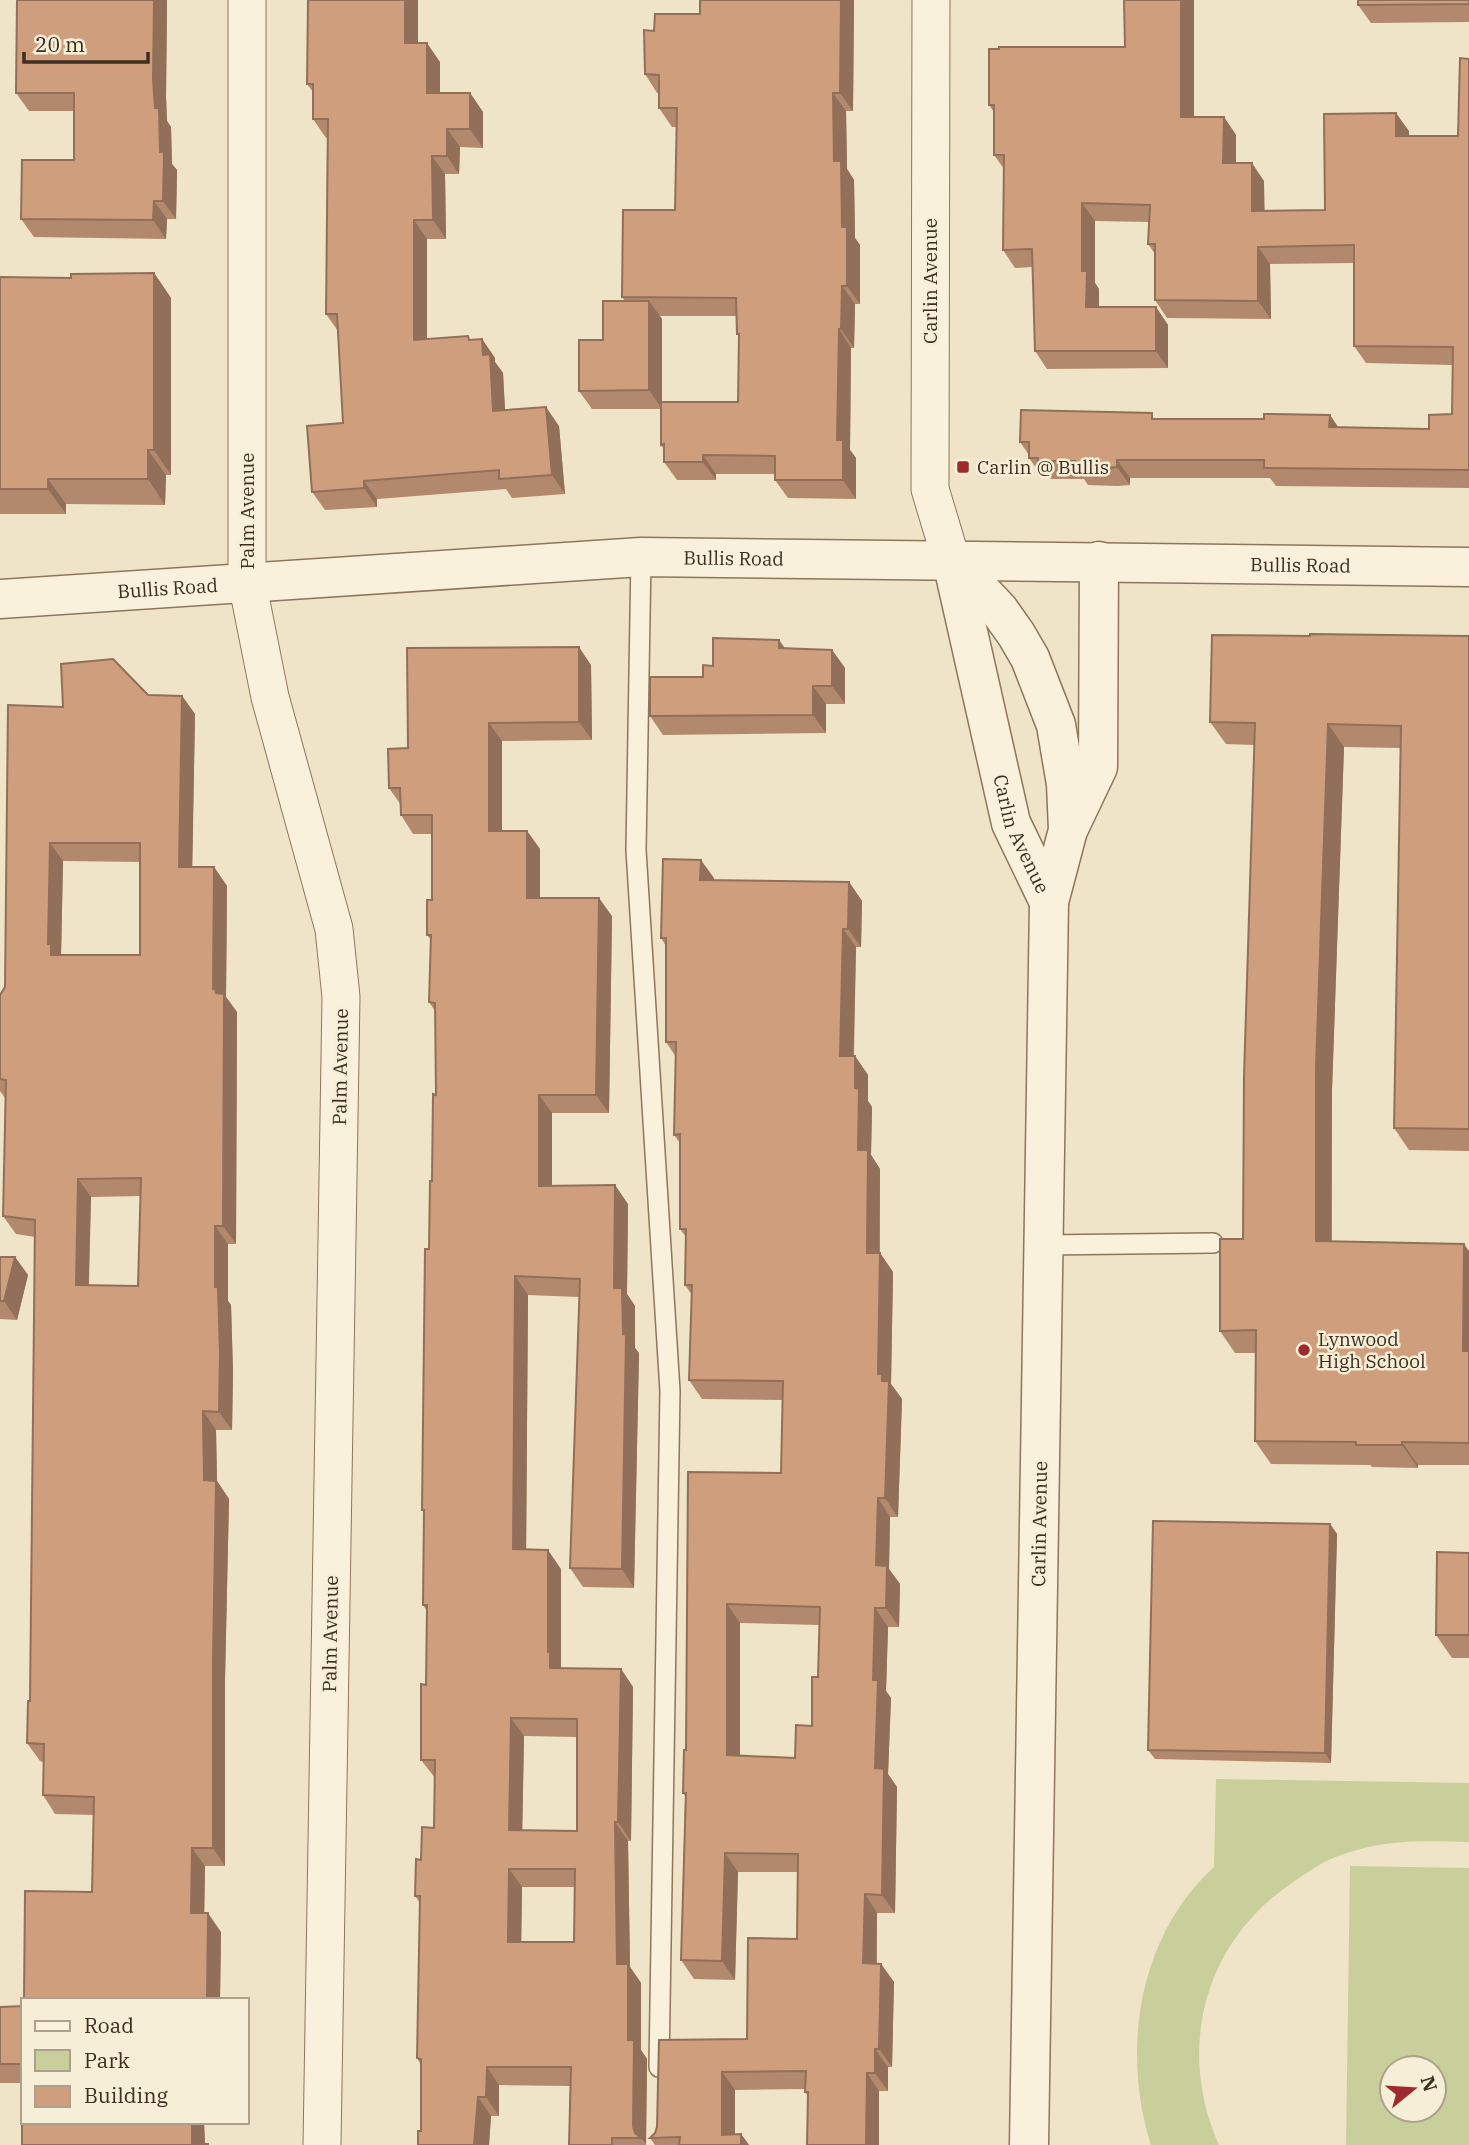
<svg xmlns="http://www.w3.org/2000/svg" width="1469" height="2145" font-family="'IBM Plex Serif',serif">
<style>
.green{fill:#c9cf9b;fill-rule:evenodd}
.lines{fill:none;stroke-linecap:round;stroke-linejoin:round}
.service-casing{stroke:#8d765c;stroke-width:22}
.minor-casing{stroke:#8d765c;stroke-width:39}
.tertiary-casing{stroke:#8d765c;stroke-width:41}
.service{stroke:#faf1dc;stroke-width:19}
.minor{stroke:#faf1dc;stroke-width:37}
.tertiary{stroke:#faf1dc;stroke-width:38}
.wall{fill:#b2896c;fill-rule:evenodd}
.shaded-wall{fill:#916f58}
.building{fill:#cf9f7d;stroke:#916f58;stroke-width:2;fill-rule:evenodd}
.poi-dot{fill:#9e2a2b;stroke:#f7eed8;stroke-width:2.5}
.labels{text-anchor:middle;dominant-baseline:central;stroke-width:5;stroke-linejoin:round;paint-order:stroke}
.street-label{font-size:19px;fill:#3d2e20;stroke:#f7eed8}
.poi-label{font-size:19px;fill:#3d2e20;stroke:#f7eed8;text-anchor:start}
</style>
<rect width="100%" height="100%" fill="#f0e4c8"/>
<path class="green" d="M1216,1779l253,4v59c-50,-1 -83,-3 -131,14 -16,6 -32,17 -46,27 -88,59 -116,166 -73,262h-68c-30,-94 -13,-209 63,-278z
M1350,1866l119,2v277h-123zM1392,2068h42v42h-42z"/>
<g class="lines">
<g class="service-casing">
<path id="service" d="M641,557l-5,293 34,541 -11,676
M1043,1245l170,-2"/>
</g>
<g class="minor-casing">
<path id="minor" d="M247,0v582l23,115 64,232 7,68 -19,1148
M931,0l-1,489 21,70"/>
</g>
<g class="tertiary-casing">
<g id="tertiary">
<path d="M951,559l48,51 17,24 14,24 26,67 10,59 2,46 -19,72 -20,1243"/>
<path id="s1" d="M952,561l59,262 38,79"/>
<path id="s2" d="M0,599l641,-42 828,10"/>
<path d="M1069,828l29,-61 1,-206"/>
</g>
</g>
<use href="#service" class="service"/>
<use href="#minor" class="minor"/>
<use href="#tertiary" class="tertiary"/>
</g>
<path class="wall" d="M17,0h150l-1,97 1,24 4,6 1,37 5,6 -1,49h-9l-1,20 -132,-2 -13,-18 53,-59v-49h-45l-13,-18z
M308,0h110v43l22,19v31h30l13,19v36l-23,-1 -1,27h-14l1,65h-19v100h55l13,19v4l8,11 2,37 54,16 6,68 -53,4 -6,-9 -129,10v8l-52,3 -13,-18 31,-69 -5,-92 -12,-17 1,-176h-1l-13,-19v-27l-6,-8z
M700,0h154l-1,111h-7l1,58 7,11 1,58 5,7v59h-5l-1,44h-3l-1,102 6,8v41l-68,-1 -13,-18v-6h-59v6h-39l-13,-18v-13l-3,-4v-36h-69l-13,-18 24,-51 22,-39 -3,-4 53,-87 2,-83h-5l-13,-19v-15h-2l-12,-19 9,-43 46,-17zM659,316h78v18l2,3 -1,65h-76v-83z
M1124,0h70v117h30l12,18v28l28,18v30l61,-1 84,-79v5h49l11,-77v429l-193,-2 -6,-8h-140v7l-12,1 -30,-1 -4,-6h-33l-3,-3h-6l-13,-18v-3l-9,-13 137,-23h107l66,-4 8,12 91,2 23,-15v-49l-86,-2 -12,-17v-83l-84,1 1,55 -104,-1 -12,-18v-46l-7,-10 1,-22 -54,-1v62l4,6v18h57l12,18v43l-121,1 -12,-18 -2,-84 -18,1 -12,-18 1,-81 -10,-14v-43l-5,-7 136,-58z
M1469,0v22l-98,1 -13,-18z
M154,273l17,25v177h-5l-1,30 -99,-1v10h-66v-237l71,1z
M1469,636v515l-60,-1 -15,-22 7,-380 -57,-1 -12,343v151l137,10v214h-51v3l-46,-1 -2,-2 -99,-1 -16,-23 1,-88h-21l-15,-22 23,-92 12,-494 -29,-1 -16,-22z
M785,648l47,2 13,18v36h-19v29l-163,2 -13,-19 53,-39z
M591,665l1,75 -90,1v90h25l13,18v49l72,18 -3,197h-57v72l76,19 -1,90 8,12v42l4,5 -5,235 -51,-1 -13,-19 9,-271 -51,-2 -2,255 35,19v99l60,1 12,18 -2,154h-3l2,126 11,16v67l6,9 -1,86h-77l1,-59 -71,-1v31h-8l-2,29h-71l3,-14v-66l-4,-7 3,-155 -5,-7 6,-36 13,-32 1,-50 -14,-18 5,-75 1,-74 -4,-6 1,-92 -2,-3 7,-261 7,-154 -1,-84 -6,-9 2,-62 -4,-5 5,-35v-66h-19l-12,-19v-10l-12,-17 19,-40zM524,1736l53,1v94l-55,-1zM522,1887h53l-1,55h-53z
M148,695l34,1 13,18 -3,153h22l13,19 -1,111 11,15 -1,232h-8v57l3,4 2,67 -1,58h-16l1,51 12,18 -4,181v186h-20l-1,47 17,19 -1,68h-196l68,-108 2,-77 -39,-1 -12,-19v-33l-3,-1 -13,-18 3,-42 5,-464 -19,-3 -13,-18 2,-118 -5,-7v-96l5,-8 58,-280zM63,861l77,1v93h-79zM141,1196l-3,90h-49l2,-89z
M714,878v2l135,2 13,19 -1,46h-5l-2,109h1l13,19v26l4,6 -1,48 9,14v84l13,19 -2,112 11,15 -4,118h-8l-1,52 11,15 -1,43h-11l-2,64 5,7 -3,76 9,13 -2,126h-18v51h4l13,18 -2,85h-4v24h-9v54h-72l1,-49 -3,-4v-3l-70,1v44h6l8,11h-94l-5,-7 5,-5 92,-94 50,-100v-67h-59l-3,108 -41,-1 -13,-19 4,-164 -2,-3 3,-43 2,-278 93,1 2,-73 -81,-1 -13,-19 3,-85 -7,-10 1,-48 -6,-8v-86l-6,-8 2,-78 -10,-15v-96l-5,-8zM740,1623l79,2 -1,52 -6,49 -17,32 -55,-2z
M0,1257h15l13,18 -11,45 -17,-1z
M1330,1524l7,10 -6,229 -176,-4 -7,-9z
M1469,1553v105h-17l-16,-23z
M23,2006v116h181l1,22h3l1,1h-187v-62h-22v-76z"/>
<path class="shaded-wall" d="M154,0h13l-1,97 1,24 4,6 1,37 5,6 -1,49 -13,-18 -10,-122z
M405,0h13v62l-13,-19z
M841,0h13l-1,111 -13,-18z
M1181,0h13v135l-13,-18z
M427,43l13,19v49l-13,-18z
M470,93l13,19v36l-13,-19z
M833,93l13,18 1,58 7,11 1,58 5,7v59l-13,-18 -5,-59 -8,-66z
M1396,113l13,18v23l-13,-18z
M1224,117l12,18v46l-13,-18z
M447,129l13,18 -1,27 -12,-18z
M432,156l13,18 1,65 -13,-19z
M1252,163l12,18 1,48 -13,-18z
M154,201l13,18 -1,20 -13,-19z
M1082,203l13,18v62l4,6v36l-13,-18 -4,-36z
M414,220l13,19v119l-13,-18z
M1258,247l12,17 1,55 -13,-18z
M154,273l17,25v177l-17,-25z
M842,286l13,18 -1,44 -13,-19z
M649,301l13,18v90l-13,-19z
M1156,307l12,18v43l-12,-17z
M839,329l12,19 -1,102 6,8v41l-13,-19 -6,-40z
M482,339l13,19v4l8,11 3,56 -13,-18 -10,-56z
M546,407l13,19 6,68 -13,-19z
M1330,415l12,18 -13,-6z
M148,450l18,25 -1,30 -17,-26z
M703,455l13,19v6l-13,-18z
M1117,460l13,18v7l-13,-18z
M48,479l18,25v10l-18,-25z
M364,481l13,18v8l-13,-19z
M779,640l13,18 -13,-10z
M579,647l12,18 1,75 -13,-18z
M832,650l13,18v36l-13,-18z
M813,686l13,18v29l-13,-18z
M182,696l13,18 -3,171 -13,-18z
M489,723l13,18v108l-13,-18z
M1328,724l16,23 -12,343 -1,173 -15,-22v-174z
M527,831l13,18v67l-13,-18z
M50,843l13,18 -2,97 -10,-3 -3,-11z
M701,860l13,18 -1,20 -13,-18z
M214,867l13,19 -1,111 11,15 -1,232 -13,-18 -10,-237z
M849,882l13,19 -1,46 -13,-18z
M599,898l13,18 -3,197 -13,-18z
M843,929l13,18 -3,127 -13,-18z
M855,1056l13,19v26l4,6 -1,48 9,14 -1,102 -12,-18 -9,-103 -3,-62z
M539,1095l13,18v91l-13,-18z
M78,1179l13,18 -3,107 -12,-19z
M615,1185l13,19 -1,90 8,12v42l4,5 -5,235 -12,-19 1,-235 -9,-46z
M215,1226l13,18v57l3,4 2,67 -1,58 -13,-18 -4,-125z
M1464,1244l5,7v109l-6,-9z
M880,1253l13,19 -2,112 11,15 -4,118 -13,-19 -7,-124z
M15,1257l13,18 -11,45 -13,-19z
M515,1276l13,19 -2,273 -13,-19z
M203,1411l13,19 1,51 12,18 -4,181v186l-12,-18z
M1402,1442l16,23v3l-16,-23z
M878,1498l12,19 -1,52 11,15 -1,43 -13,-19 -10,-43z
M1330,1524l7,10 -6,229 -6,-10z
M548,1550l13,19v99h-11l-2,-16z
M727,1604l13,19v151l-13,-19z
M875,1608l13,19 -2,64 5,7 -3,76 9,13 -2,126 -13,-18 -7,-127 -2,-88z
M621,1669l12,18 -2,154 -13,-19z
M511,1718l13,18 -2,112 -13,-18z
M615,1822l13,19 2,126 11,16v67l6,9 -1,85 -5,-6 -6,-5 -2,-7 -5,-86 -11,-76z
M192,1848l13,18 -1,65 -13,-18z
M725,1853l13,19 -3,108 -13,-19z
M509,1869l13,18 -1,74 -13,-19z
M865,1894l12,19 -1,69 -13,-19z
M208,1913l13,19 -1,68h-13z
M881,1964l13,18 -2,85 -13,-18z
M875,2049l13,18v24l-13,-18z
M487,2067l12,18v31l-13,-19z
M722,2072l13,18v55l-13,-10z
M867,2073l12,18v54h-13z
M478,2097l13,19 -2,29h-15z
M192,2122h12l1,23 -13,-1z
M741,2134l8,11h-8z"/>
<path class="building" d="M17,0h137l-1,79 2,29h4l1,44h4l-1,49h-9l-1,19 -132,-1 1,-59h52v-67h-58z
M308,0h97v43h22v50h43v36h-23v27h-15l1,64h-19v120l54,-4 1,4 13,-1 1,16 7,-1 3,57 53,-4 6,68 -53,4v-9l-135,11v7l-52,4 -5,-66 36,-3 -6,-109h-11l2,-195h-15v-35h-6z
M700,0h141l-1,93h-7l1,68h7l1,66h5v59h-5l-1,43h-2l-2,111h6v40h-68v-24l-72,-1v7h-39v-18l-3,1v-43h77l1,-68h-2l-1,-36 -114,-1 1,-87h52l2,-102h-18v-33l-14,-1 -1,-44 10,1 1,-17h45z
M1124,0h57v117h43l-1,46h29v48l73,-1 -1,-96 72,-1v23h62l2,-78 9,1v411l-205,-2v-8h-147v7l-11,1 -31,-1v-6h-37v-3h-9v-16h-9l1,-32 131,3v6h112v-5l66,1 -1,12 100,2v-14l23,-1 1,-67 -99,-1v-101l-96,2v54l-103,-1v-56h-7l2,-39 -68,-2v68h5l-1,36h70v44h-121l-3,-102 -29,1 1,-95h-10v-50h-5v-56h10v-2h126z
M1358,0h111v4l-111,1z
M154,273v177h-6v29h-100v10h-48v-212l71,1v-4z
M603,301h46v89l-70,1v-51h24z
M1310,634l159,2v493l-75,-1 7,-402 -73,-2 -12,343v174l148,3 -1,107h6v92l-67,-1v3h-46v-3l-101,-1 1,-111 -36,1v-92h23l1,-162 11,-354 -45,-1 2,-87 98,1z
M713,638l66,2v8l53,2v36h-19v29l-163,1v-39h53v-12l10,1z
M579,647v75l-90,1v108h38v67h72l-3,197h-57v91l76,-1 -1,103h8l1,46 3,1 -4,234 -52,-1 10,-289 -65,-3 -2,273 35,1v102h2v16l71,1 -3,153h-3l2,142h11v76h6l-1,86 2,7 6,5h-29v7h-43l2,-78h-84l-1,30h-8l-4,48h-56v-14h3v-72l-4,-1 3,-162h-5l1,-37 5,1 1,-33 12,1 1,-68h-14v-76l5,1 1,-80h-4l1,-95h-2l3,-261h4l1,-68h2l1,-87 3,1 -1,-92 -6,-1 2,-67h-4v-35h5v-85h-31l-1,-27h-11l-1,-39 20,-1 -1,-100zM511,1718l66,1v112l-68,-1zM509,1869h66l-1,73h-66z
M113,659l35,36 34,1 -3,171h35l-1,122h2l1,4 8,1 -1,232h-8v61h3l2,67 -1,58 -16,-1 1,69 12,1 -3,180v187h-21l-1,65h17l-1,87h-183l1,-109 67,1 2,-95 -51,-2 1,-51 -17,-1 1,-42h2l5,-481 -32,-4 3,-136 -6,-1v-84l5,-8 3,-282 55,2 -2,-43zM50,843h90v112h-89v-11h-3zM141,1178l-3,108 -62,-1 2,-106z
M663,859l38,1 -1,20 149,2 -1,47h-5l-3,127h15v32l4,1 -1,61h10l-1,103h13l-2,121h4v7h7l-4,117h-7l-2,67 11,1 -1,42h-11l-2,72h5l-3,88 9,1 -2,126 -17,-1 -2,69 18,1 -2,85h-4v24h-8l-1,72h-59l1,-53h-3l1,-21 -84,1v63l19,-1v11h-62l1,-8 -30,1 5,-5 2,-6 2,-87 88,-1 1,-101 49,1 1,-85 -73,-1 -3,108 -41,-1 5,-167h-3l1,-43h2l2,-278 93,1 2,-92 -94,-1 3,-95h-7l1,-56h-6v-95l-6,1 2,-93h-10v-104h-5zM727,1604l93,3 -2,70h-6v49l-16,-1 -1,33 -68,-3z
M0,1257h15l-11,44h-4z
M1153,1521l177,3 -5,229 -177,-3z
M1437,1552l32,1v82h-33z
M23,2006v116h169v22h16v1h-186v-81h-22v-57z"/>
<g class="poi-dot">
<rect x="956" y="460" width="14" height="14" rx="3.5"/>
<circle cx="1304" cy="1350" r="7"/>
</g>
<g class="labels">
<g class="street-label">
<text transform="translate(930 281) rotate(-90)">Carlin Avenue</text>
<text transform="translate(247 511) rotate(-90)">Palm Avenue</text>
<text stroke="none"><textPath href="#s2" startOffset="735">Bullis Road</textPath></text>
<text stroke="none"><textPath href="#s2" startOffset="1302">Bullis Road</textPath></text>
<text stroke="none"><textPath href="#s2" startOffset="168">Bullis Road</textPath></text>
<text stroke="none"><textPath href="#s1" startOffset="282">Carlin Avenue</textPath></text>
<text transform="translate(340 1067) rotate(-89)">Palm Avenue</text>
<text transform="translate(1039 1524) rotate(-89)">Carlin Avenue</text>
<text transform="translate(330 1634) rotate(-89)">Palm Avenue</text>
</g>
<g class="poi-label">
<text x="977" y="467">Carlin @ Bullis</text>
<text x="1318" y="1339">Lynwood<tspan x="1318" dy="22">High School</tspan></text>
</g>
</g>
<rect x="21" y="1998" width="228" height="126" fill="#f7eed8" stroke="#ada18e" stroke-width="2"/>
<rect x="35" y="2021" width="35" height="10" fill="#faf1dc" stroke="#ada18e" stroke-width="2"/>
<text x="84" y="2033" font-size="21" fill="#3d2e20">Road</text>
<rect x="35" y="2050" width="35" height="21" fill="#c9cf9b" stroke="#ada18e" stroke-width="2"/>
<text x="84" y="2068" font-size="21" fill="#3d2e20">Park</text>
<rect x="35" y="2086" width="35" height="21" fill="#cf9f7d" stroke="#ada18e" stroke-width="2"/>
<text x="84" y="2103" font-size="21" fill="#3d2e20">Building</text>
<g transform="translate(1413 2089) rotate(72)"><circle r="33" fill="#f7eed8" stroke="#ada18e" stroke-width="2"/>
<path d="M0-5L12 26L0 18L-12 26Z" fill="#9e2a2b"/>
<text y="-10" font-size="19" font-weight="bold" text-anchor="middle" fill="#3d2e20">N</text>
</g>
<path d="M24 52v10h124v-10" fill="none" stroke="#3d2e20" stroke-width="3.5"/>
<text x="35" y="52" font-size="21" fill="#3d2e20" stroke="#f7eed8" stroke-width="5" paint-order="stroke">20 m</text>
</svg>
